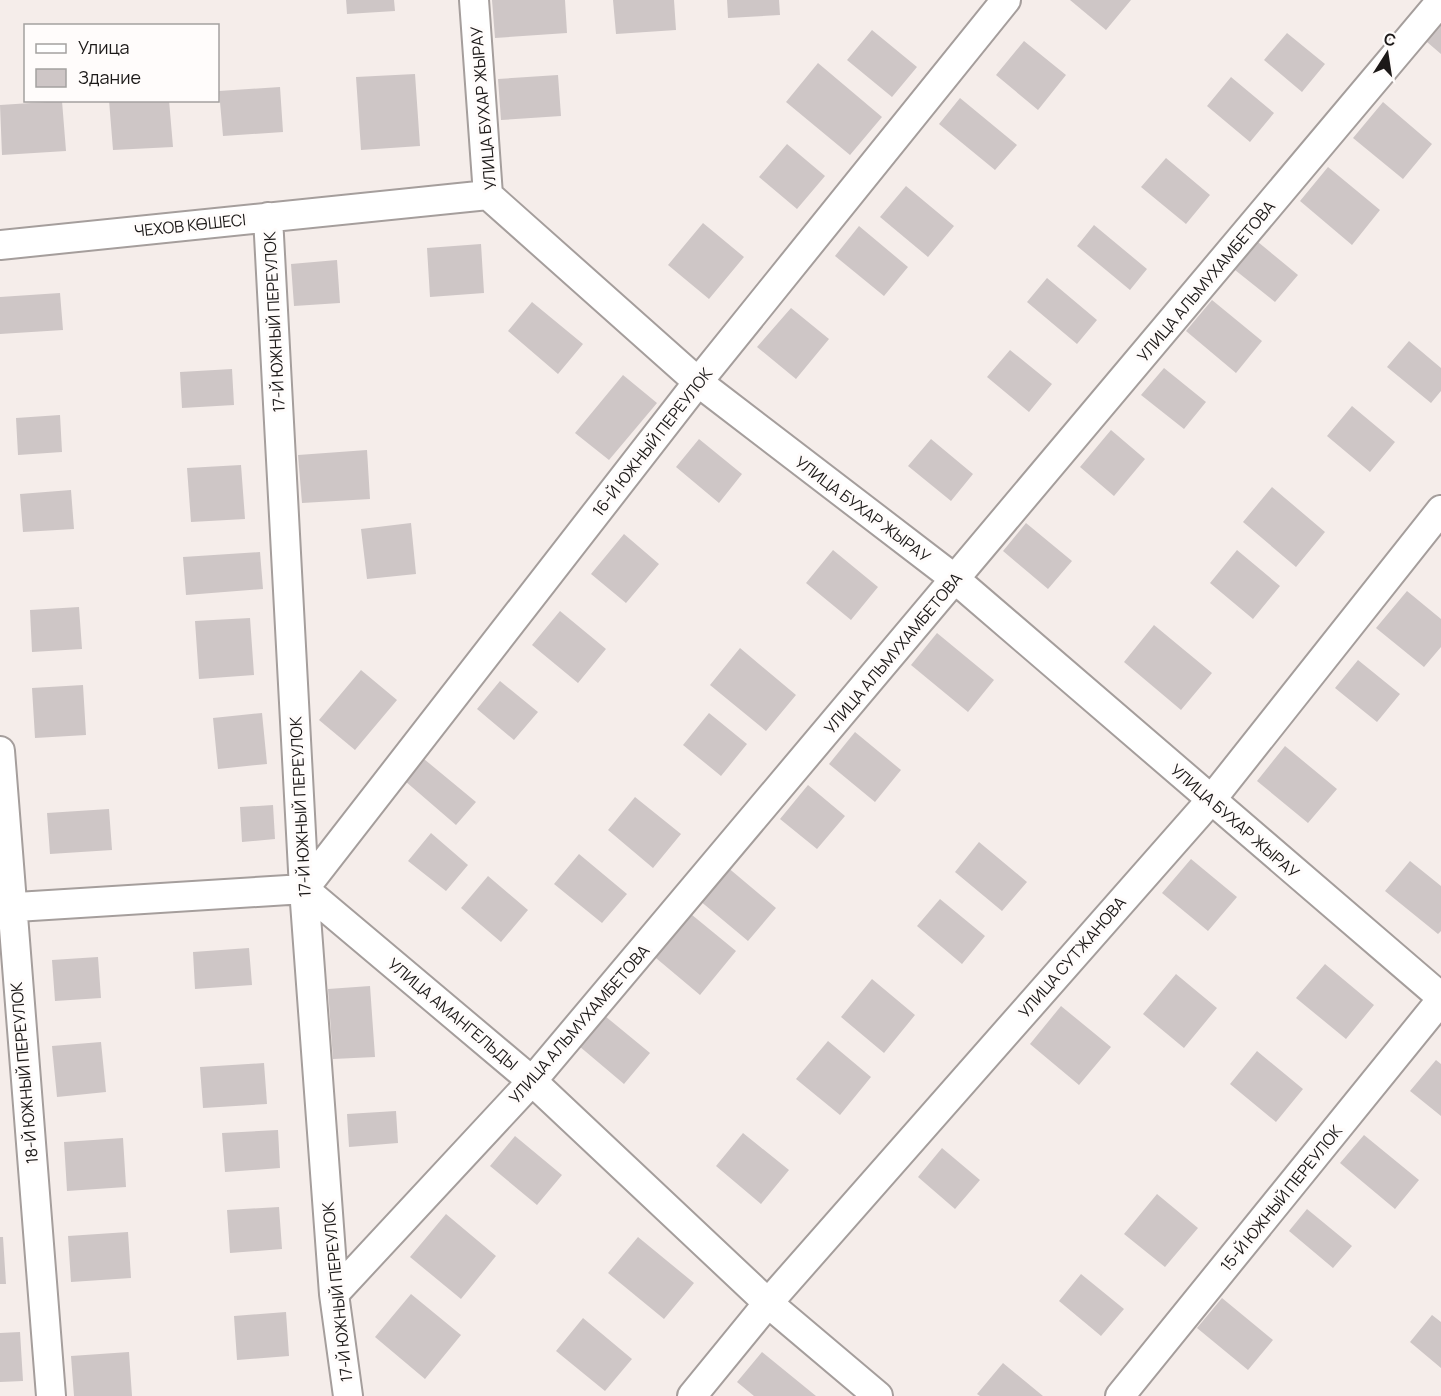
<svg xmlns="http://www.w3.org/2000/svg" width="1441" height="1396" font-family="Manrope,sans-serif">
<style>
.building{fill:#cec6c6}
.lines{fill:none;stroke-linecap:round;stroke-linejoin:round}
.minor-casing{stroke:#a59e9c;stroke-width:32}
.minor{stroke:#fff;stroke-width:28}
.labels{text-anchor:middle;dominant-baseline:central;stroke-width:6;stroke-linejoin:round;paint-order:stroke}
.street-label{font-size:16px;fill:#1c1918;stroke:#fffcfb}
</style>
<rect width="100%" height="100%" fill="#f5edea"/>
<path class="building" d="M346,0h48l1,11 -48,3z
M492,0h73l2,33 -72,5z
M613,0h61l2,30 -60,4z
M727,0h52l1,15 -52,3z
M1070,0h61l-25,30z
M1441,12v42l-21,-18z
M872,30l45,37 -25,30 -45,-37z
M1287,33l38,31 -23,28 -38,-32z
M1024,41l42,34 -28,35 -42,-35z
M818,63l64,54 -32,38 -64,-53z
M415,74l5,72 -59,4 -5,-73z
M558,75l3,41 -60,4 -3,-41z
M1231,77l43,36 -24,29 -43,-36z
M280,87l3,45 -60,4 -4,-45z
M960,98l57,47 -22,25 -56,-46z
M109,100h60l4,47 -60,3z
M62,101l4,50 -64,4 -2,-50z
M1383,102l49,42 -29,35 -50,-41z
M787,144l38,32 -28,33 -38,-32z
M1166,158l44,37 -24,29 -45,-37z
M1328,167l52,43 -28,35 -52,-44z
M906,186l48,40 -26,31 -48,-40z
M703,223l41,34 -35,42 -41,-34z
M1094,225l53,44 -17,21 -53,-44z
M859,226l49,41 -24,29 -49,-40z
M1258,242l40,33 -23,27 -40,-32z
M481,244l3,49 -54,4 -3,-49z
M337,260l3,43 -46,3 -3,-42z
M1047,278l50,42 -20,24 -50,-42z
M60,293l3,37 -63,4v-37z
M1212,300l50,41 -26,32 -50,-42z
M532,302l51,42 -25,30 -50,-43z
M791,308l38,31 -33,40 -39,-32z
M1409,341l32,27v23l-10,12 -44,-36z
M1010,350l42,34 -23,28 -42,-35z
M1164,368l42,34 -22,27 -43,-34z
M232,369l2,36 -52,3 -2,-36z
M623,375l34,28 -48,57 -34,-27z
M1352,406l43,36 -25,30 -43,-36z
M60,415l2,37 -44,3 -2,-37z
M1111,430l34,29 -31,37 -34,-29z
M699,439l43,35 -23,29 -43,-36z
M931,439l42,35 -22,27 -43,-35z
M367,450l3,49 -68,4 -4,-48z
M241,465l4,54 -54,3 -4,-54z
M1272,487l53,45 -29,35 -53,-45z
M71,490l3,39 -51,3 -3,-38z
M411,523l5,51 -49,5 -6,-50z
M1026,523l46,38 -24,28 -45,-38z
M624,534l35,30 -33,39 -35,-29z
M833,550l45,37 -27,33 -45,-37z
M1237,550l43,36 -27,33 -43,-36z
M260,552l3,37 -77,6 -3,-38z
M1407,591l34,28v28l-17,20 -48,-39z
M79,607l3,42 -50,3 -2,-42z
M560,611l46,38 -28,34 -46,-38z
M250,618l4,57 -55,4 -4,-58z
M1154,625l58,48 -31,37 -57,-48z
M937,633l57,47 -26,32 -57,-47z
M740,648l56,47 -30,36 -56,-46z
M1358,660l42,34 -23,28 -42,-34z
M361,670l36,30 -42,50 -36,-30z
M500,681l38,31 -24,28 -37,-31z
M83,685l3,50 -51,3 -3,-50z
M262,713l5,51 -49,5 -5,-51z
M709,713l38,31 -26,32 -38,-31z
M855,732l46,38 -26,32 -46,-38z
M1285,746l52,43 -29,34 -51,-42z
M424,759l52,43 -20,23 -51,-44z
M808,785l37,31 -28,33 -37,-30z
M635,797l46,37 -28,34 -45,-38z
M273,805l2,34 -33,3 -2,-35z
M109,809l3,41 -62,4 -3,-41z
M431,833l37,32 -22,26 -38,-30z
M979,842l48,40 -25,29 -47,-39z
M579,854l48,40 -25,29 -48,-39z
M1191,859l46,38 -29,34 -46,-38z
M1410,861l31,25v45l-3,3 -53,-43z
M726,866l50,42 -28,33 -49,-41z
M488,876l40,34 -27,32 -40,-34z
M940,899l45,37 -23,28 -45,-38z
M686,910l50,41 -36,44 -50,-42z
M249,948l3,37 -57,4 -2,-37z
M98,957l3,41 -46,3 -3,-41z
M1325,964l49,41 -28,34 -50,-41z
M1176,974l41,34 -33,40 -41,-34z
M872,979l43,36 -31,38 -43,-36z
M370,986l5,71 -42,2 -5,-70z
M1061,1006l50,41 -32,38 -49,-41z
M605,1016l45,37 -26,31 -45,-38z
M828,1041l43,36 -31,38 -44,-36z
M101,1042l5,50 -49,5 -5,-51z
M1257,1051l46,38 -27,33 -46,-38z
M1436,1060l5,4v52l-31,-25z
M264,1063l3,41 -64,4 -3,-41z
M396,1111l2,32 -49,4 -2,-33z
M278,1130l2,38 -55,4 -3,-39z
M743,1133l46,37 -28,34 -45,-38z
M1364,1135l55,45 -24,29 -55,-46z
M515,1136l47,39 -25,30 -47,-39z
M123,1138l3,49 -59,4 -3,-49z
M942,1148l38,32 -25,29 -37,-32z
M1157,1194l41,34 -33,39 -41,-33z
M279,1207l3,42 -52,4 -3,-43z
M1307,1209l45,37 -19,22 -44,-37z
M446,1214l50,42 -35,43 -51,-42z
M128,1232l3,46 -60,4 -3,-46z
M0,1237h3l3,47h-6z
M638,1237l56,46 -30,36 -56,-46z
M1081,1274l43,35 -23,27 -42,-35z
M411,1294l50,41 -36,44 -50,-42z
M1222,1298l51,42 -25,30 -51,-42z
M286,1312l3,44 -52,4 -3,-44z
M1432,1315l9,7v46l-31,-26z
M583,1318l49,41 -27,32 -49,-40z
M20,1332l3,49 -23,1v-49z
M129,1352l3,44h-58l-3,-40z
M762,1352l54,44h-62l-17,-14z
M1003,1363l40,33h-63l-3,-2z"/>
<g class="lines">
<g class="minor-casing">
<path id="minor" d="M474,0l14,195 210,187 257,197 486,418
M268,217l36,672 30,405 14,102
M0,245l488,-50
M0,751l51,645
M304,889l394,-507 308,-382
M0,908l304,-19 228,192 236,222 110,93
M334,1294l198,-213 909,-1080
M692,1396l76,-93 443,-503 230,-290
M1120,1396l321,-396"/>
</g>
<use href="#minor" class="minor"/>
</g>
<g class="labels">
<g class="street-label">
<text transform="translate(483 108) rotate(-95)">УЛИЦА БУХАР ЖЫРАУ</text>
<text transform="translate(190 225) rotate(-6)">ЧЕХОВ КӨШЕСІ</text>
<text transform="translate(1206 281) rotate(-50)">УЛИЦА АЛЬМУХАМБЕТОВА</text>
<text transform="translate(274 322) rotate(-93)">17-Й ЮЖНЫЙ ПЕРЕУЛОК</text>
<text transform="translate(652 442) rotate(-52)">16-Й ЮЖНЫЙ ПЕРЕУЛОК</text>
<text transform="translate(863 509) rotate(37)">УЛИЦА БУХАР ЖЫРАУ</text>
<text transform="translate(893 653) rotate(-50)">УЛИЦА АЛЬМУХАМБЕТОВА</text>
<text transform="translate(300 807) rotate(-93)">17-Й ЮЖНЫЙ ПЕРЕУЛОК</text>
<text transform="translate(1235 821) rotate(41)">УЛИЦА БУХАР ЖЫРАУ</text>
<text transform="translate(1072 957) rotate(-49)">УЛИЦА СУТЖАНОВА</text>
<text transform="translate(453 1014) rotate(40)">УЛИЦА АМАНГЕЛЬДЫ</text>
<text transform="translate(579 1024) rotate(-49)">УЛИЦА АЛЬМУХАМБЕТОВА</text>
<text transform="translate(24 1073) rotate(-95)">18-Й ЮЖНЫЙ ПЕРЕУЛОК</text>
<text transform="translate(1281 1198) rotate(-51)">15-Й ЮЖНЫЙ ПЕРЕУЛОК</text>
<text transform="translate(337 1292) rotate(-96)">17-Й ЮЖНЫЙ ПЕРЕУЛОК</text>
</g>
</g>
<rect x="24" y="24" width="195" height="78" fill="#fffcfb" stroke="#a4a1a0" stroke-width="1.5"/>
<rect x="36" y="44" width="30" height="9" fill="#ffffff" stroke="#a4a1a0" stroke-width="1.5"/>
<text x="78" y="54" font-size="18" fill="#1c1918">Улица</text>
<rect x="36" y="69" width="30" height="18" fill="#cec6c6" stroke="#a4a1a0" stroke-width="1.5"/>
<text x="78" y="84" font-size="18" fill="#1c1918">Здание</text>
<g transform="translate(1387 54) rotate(12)" stroke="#fffcfb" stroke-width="4.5" paint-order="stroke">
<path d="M0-4.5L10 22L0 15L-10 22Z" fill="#1c1918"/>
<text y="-9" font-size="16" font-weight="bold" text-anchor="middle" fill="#1c1918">С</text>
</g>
</svg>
